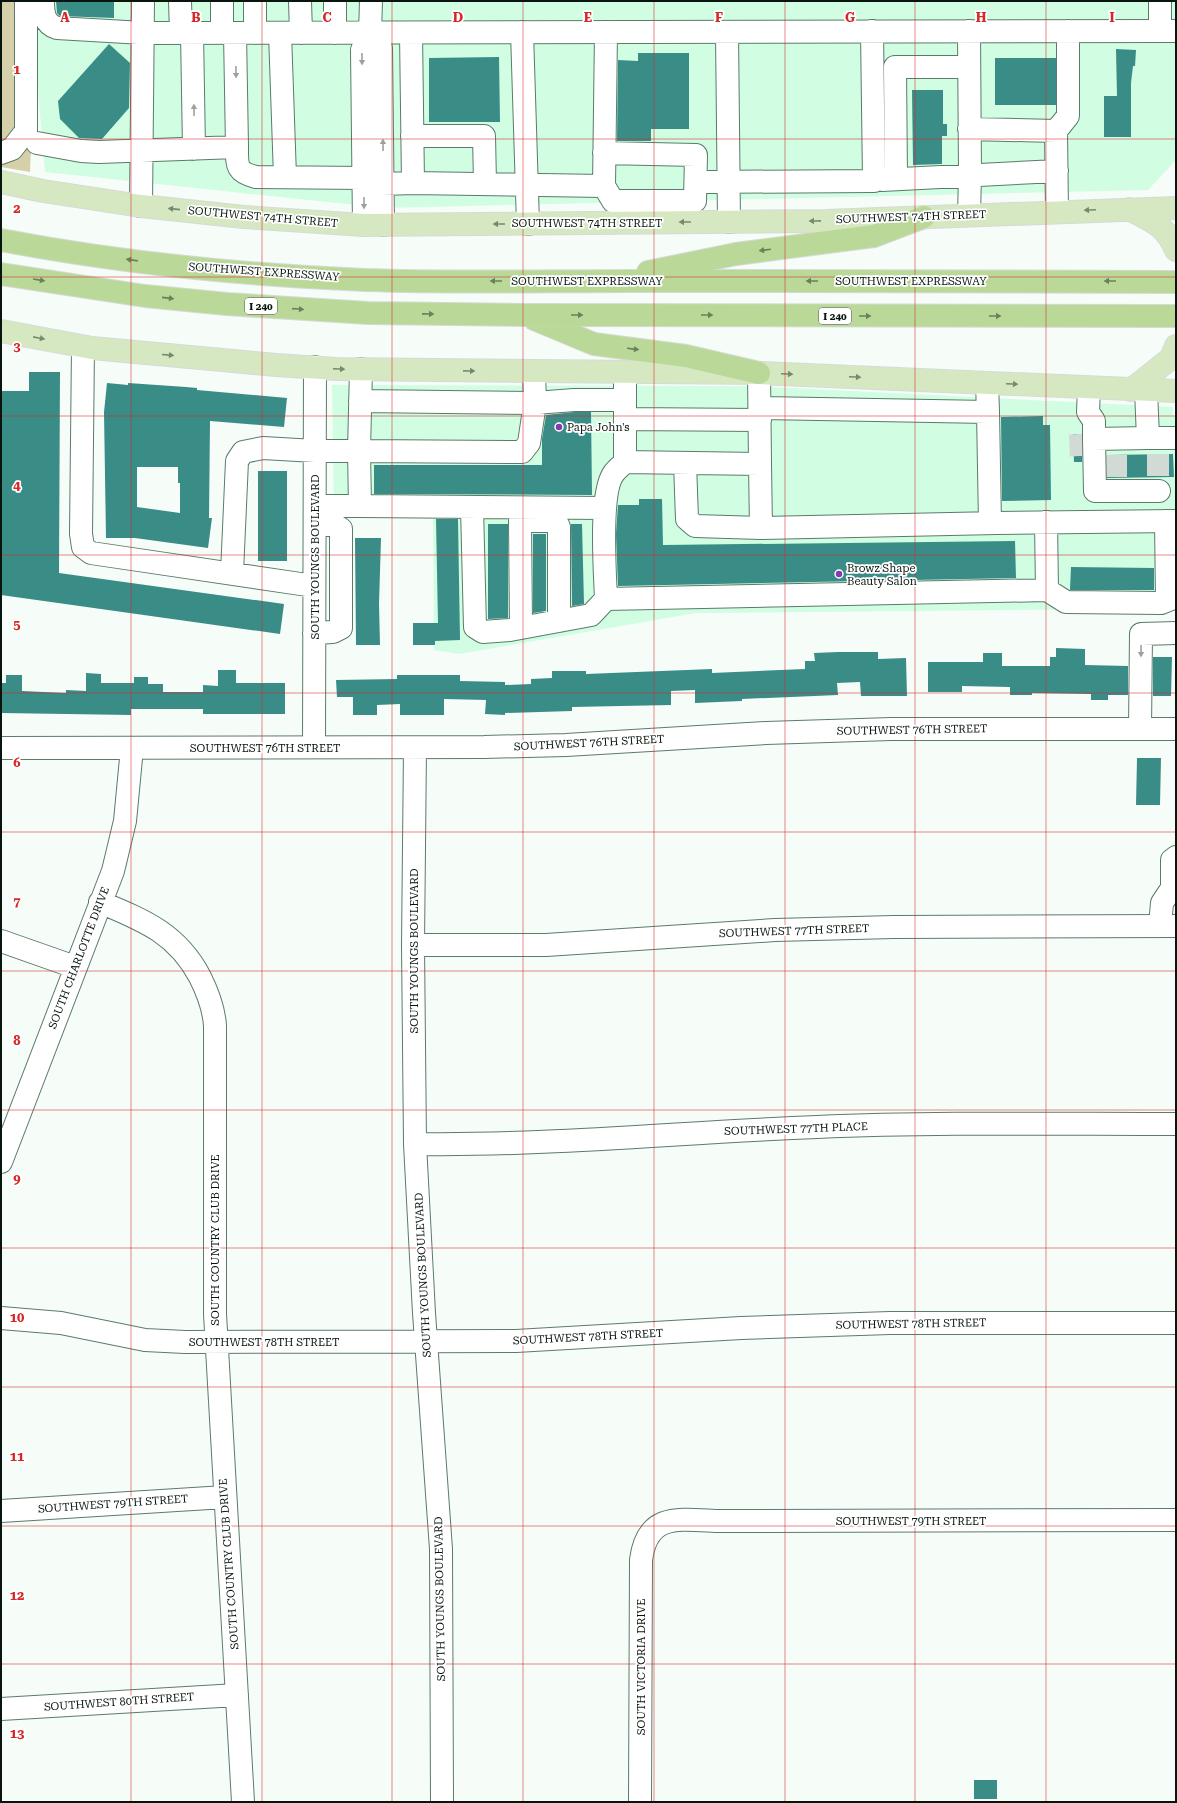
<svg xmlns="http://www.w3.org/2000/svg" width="1177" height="1803" font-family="'Roboto Serif',serif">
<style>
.built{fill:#d1fde3}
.green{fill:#d5cfaa}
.building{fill:#3a8c87;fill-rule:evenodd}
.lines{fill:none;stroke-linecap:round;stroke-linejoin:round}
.minor-tunnel{stroke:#d2dad6;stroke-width:22;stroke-dasharray:22 11;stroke-linecap:butt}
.minor-casing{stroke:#5b7b69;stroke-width:24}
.major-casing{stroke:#d7dad8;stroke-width:24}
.highway-casing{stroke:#d7dad8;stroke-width:24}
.minor{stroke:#fff;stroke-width:22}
.major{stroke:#d6e8c1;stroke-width:22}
.highway{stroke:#bad998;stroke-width:22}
.oneway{fill:#9ca19f}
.oneway2{fill:#798970}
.oneway3{fill:#6a815a}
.grid{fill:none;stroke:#d62828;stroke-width:1;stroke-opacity:0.55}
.poi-dot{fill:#853bad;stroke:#fff;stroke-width:1.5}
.labels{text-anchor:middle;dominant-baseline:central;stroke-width:3.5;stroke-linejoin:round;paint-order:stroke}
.shield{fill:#fff;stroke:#525b56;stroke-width:1}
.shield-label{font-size:10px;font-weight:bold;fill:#08150e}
.street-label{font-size:11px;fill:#08150e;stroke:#fff}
.poi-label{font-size:11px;fill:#08150e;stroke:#fff;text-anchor:start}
.grid-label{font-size:13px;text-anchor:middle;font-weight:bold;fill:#d62828;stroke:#fff;stroke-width:3.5;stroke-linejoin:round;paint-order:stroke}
</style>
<rect width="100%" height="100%" fill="#f6fdf9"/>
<path class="built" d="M33,1h1143v159l-28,30 -764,18 -339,-36 -12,-139z
M332,385l422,1 419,21v8l3,1v195l-43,-2 -437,4 -237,41 -25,-4 -1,-139 -99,3z"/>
<path class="green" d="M1,1h32v90l-3,81 -29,-5z"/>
<path class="building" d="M56,1h58v17l-54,-2 -3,-3z
M109,44l21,19 -1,45 -27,31 -23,-1 -19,-19 -2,-18z
M1116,49l20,1 -1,16h-2l-2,17v54h-27v-41h13z
M638,53h51v76h-38v12h-34l1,-81 20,1z
M499,57l1,65h-71v-64z
M995,58h61v47h-61z
M912,90h31v34h4v12h-5v28l-29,1z
M29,372h31l-1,201 225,31 -4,30 -279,-39v-204h28z
M107,383l21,2v-2l58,4 11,1v2l90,8 -3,29 -74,-6 -1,97h3l-4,30 -73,-10h-29l-2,-126zM137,467h41v16h2v30l-43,-6z
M574,412h17l1,83 -218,-1v-29h168v-26l4,-24z
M1043,416v9h7l1,75 -49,1 -1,-84z
M1073,434h9v28h-8z
M1173,454l1,23 -67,1v-23z
M258,471h29v90h-29z
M639,499h23l1,46 352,-4 1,37 -398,8 -2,-52 2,-29h21z
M436,519h22l2,121 -25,1v4h-22v-22h25z
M488,524h20v94l-20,1z
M571,524h11l2,80 -12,2z
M533,534h13v77l-13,2z
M355,538h26l-2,66 1,41h-24z
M1071,567l83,1v22h-84z
M1056,648l29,1v16l43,1v29h-20v5h-17v-6l-59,-1v2h-22v-8l-48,-1v6h-34v-30h55v-9h19v13h48v-9h6z
M838,652h40v7l28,-1 1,38h-46l-1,-14 -23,1 1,12 -96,4v2l-47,2v-13l-24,1v14l-99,2v4l-67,2v2l-20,-1 1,-14 -42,-1v16h-44v-11l-23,1v10h-24v-18h-16l-1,-17 61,-1v-4h63v6l45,1v3l26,-1v-5l21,-1v-7h34v3l126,-5v4l93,-4v-8h10l-1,-8z
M1153,657h19l-1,39h-18z
M218,670h18v13h49v31h-82v-5h-72v6l-130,-2v-30h5v-8h16v16l44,2v-3l20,1v-18l15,1v9h33v-6h14v7h15v8h40v-7l15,1z
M1137,758h24l-1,47h-24z
M974,1780h23v19h-23z"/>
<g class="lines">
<path class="minor-tunnel" d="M1080,434l1,28
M1158,454v23
M1116,455v23"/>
<g class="minor-casing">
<path id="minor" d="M43,1c0,12 1,23 14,27l86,5 1033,-2
M180,1l1,32
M222,1v32
M300,1l1,32
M335,1v32
M1160,1v30
M969,31l1,144 -1,40
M522,32l6,192
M727,32l2,190
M192,33l2,116
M235,33l2,114
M255,33v-32
M280,33l5,144
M370,33l1,-32
M411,33l2,150
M969,129l87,2
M412,136h72l1,47
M37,143l44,8 18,1 138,-5c0,19 -1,25 19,30l108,1
M1,153l11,-4 14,-18v-130
M896,179l-1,-112h74
M882,180l175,-9
M696,182l178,-1 -2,-150
M383,184l30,-1 191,3 2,-154
M604,186l9,15h82l1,-46 -92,-2
M141,206l2,-205
M1057,212l-1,-81 12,-15v-85
M364,225l-2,-175 8,-17 11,15 2,177
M83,347l-2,187 2,13 8,6 223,33
M1089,388l-1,24 6,9v18l54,-1
M1146,390l2,48h28
M625,400v62l135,2 -1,-91
M360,401l175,2 -1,-32
M760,408l228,4 -1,-29
M988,412l2,111
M625,419l135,1
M1094,439l1,52h64
M625,462c-4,4 -8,7 -11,11 -15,19 -9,100 -8,126l441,-9
M685,463l2,56 8,7 66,2
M760,464l1,64 236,-5 179,-2
M315,506h45l-1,-55 163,1 7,-9 6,-40 39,-3h51v-28
M360,506l245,2
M472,507l3,120 8,5 27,-2 81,-15 15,-16
M520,521l1,107
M529,521h27l3,6v94
M1166,521l1,79
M1046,522l1,68 19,12 95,1 15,-6
M232,573l5,-112 6,-9 20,-4 52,3h44l2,-82
M314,633l19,-1 8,-4v-99l-6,-4 -20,-1
M1140,729l1,-95 35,-1
M314,747l1,-380
M1,748l483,-1 82,-2 200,-12 125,-4h285
M415,748l-2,197 2,199 9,169 17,236 1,253
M100,902c43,18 77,31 100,75 8,16 14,31 15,49v288l28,488
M1160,926l2,-23 10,-15v-28l4,-3
M1,941l74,26
M413,945h133l229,-15 119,-3 282,-1
M415,1144c134,2 268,-12 402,-17 119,-5 239,-3 359,-3
M1,1162l112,-291 12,-50 7,-73
M1,1318l60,5 84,17 40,2 331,-1 225,-13 149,-5h286
M1,1511l224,-14
M1,1709l236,-14
M640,1802l1,-242c6,-47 37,-41 75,-39l460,-1"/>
</g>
<g class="major-casing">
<path id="major" d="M1,182l42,9 98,15 103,11 120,8 461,-4 351,-13
M1129,209c23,12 36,16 47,41
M1,331l91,17 184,17 60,4 423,4 417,18
M1131,390l40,-32 5,-12"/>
</g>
<g class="highway-casing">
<path id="highway" d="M1,240c120,23 243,35 364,40 89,3 178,1 267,1 181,0 363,0 544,1
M648,272l88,-18 138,-18 50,-19
M1,274l144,22 82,8 141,9 156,2 652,1
M534,319l60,25 92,12 73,17"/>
</g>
<use href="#minor" class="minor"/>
<use href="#major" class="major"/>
<use href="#highway" class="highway"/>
</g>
<defs><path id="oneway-solid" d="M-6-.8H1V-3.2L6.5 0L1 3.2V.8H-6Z"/></defs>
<g class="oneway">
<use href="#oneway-solid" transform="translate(362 59) rotate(89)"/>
<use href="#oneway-solid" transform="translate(236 72) rotate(89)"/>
<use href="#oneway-solid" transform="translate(194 110) rotate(-91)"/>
<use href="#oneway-solid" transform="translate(383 145) rotate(-91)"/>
<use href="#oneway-solid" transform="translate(364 203) rotate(90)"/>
<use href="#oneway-solid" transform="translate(1141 651) rotate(90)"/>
</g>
<g class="oneway2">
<use href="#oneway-solid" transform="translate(174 209) rotate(-174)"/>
<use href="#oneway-solid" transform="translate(1090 210) rotate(177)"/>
<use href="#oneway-solid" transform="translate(815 221) rotate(179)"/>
<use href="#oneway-solid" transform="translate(685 222) rotate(180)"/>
<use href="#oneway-solid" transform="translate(499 224) rotate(180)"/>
<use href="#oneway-solid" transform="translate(39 338) rotate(11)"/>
<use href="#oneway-solid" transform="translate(168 355) rotate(5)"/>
<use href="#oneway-solid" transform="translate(339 369) rotate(2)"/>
<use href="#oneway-solid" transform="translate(469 371) rotate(1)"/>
<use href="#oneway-solid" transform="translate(787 374) rotate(2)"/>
<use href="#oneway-solid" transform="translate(855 377) rotate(2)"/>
<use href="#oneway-solid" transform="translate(1012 384) rotate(3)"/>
</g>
<g class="oneway3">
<use href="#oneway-solid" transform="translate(765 250) rotate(173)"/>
<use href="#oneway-solid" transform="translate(132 260) rotate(-172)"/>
<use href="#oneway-solid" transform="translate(39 280) rotate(9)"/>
<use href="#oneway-solid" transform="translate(496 281) rotate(180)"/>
<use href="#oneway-solid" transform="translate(812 281) rotate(180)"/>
<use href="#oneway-solid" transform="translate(1110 281) rotate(180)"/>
<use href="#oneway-solid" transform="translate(168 298) rotate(6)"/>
<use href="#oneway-solid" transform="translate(298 309) rotate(4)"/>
<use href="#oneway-solid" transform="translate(428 314) rotate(1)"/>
<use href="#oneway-solid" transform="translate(577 315)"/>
<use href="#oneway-solid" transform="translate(707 315)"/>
<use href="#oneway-solid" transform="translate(865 316)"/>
<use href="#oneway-solid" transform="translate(995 316)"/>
<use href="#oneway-solid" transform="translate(633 349) rotate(7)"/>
</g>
<path class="grid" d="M131,1v1801M262,1v1801M392,1v1801M523,1v1801M654,1v1801M785,1v1801M915,1v1801M1046,1v1801M1,139h1175M1,277h1175M1,416h1175M1,555h1175M1,693h1175M1,832h1175M1,971h1175M1,1110h1175M1,1248h1175M1,1387h1175M1,1526h1175M1,1664h1175"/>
<g class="poi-dot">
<circle cx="559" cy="427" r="4"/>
<circle cx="839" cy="574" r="4"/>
</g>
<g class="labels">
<g class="shield">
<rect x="245" y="298" width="32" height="16" rx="3"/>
<rect x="819" y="308" width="32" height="16" rx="3"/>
</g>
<g class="shield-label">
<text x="261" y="306">I 240</text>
<text x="835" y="316">I 240</text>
</g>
<g class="street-label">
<text transform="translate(263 217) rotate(5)">SOUTHWEST 74TH STREET</text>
<text transform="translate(911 217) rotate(-2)">SOUTHWEST 74TH STREET</text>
<text x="587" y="223">SOUTHWEST 74TH STREET</text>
<text transform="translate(264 272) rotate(4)">SOUTHWEST EXPRESSWAY</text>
<text x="587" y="281">SOUTHWEST EXPRESSWAY</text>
<text x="911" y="281">SOUTHWEST EXPRESSWAY</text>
<text transform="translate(315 557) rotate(-90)">SOUTH YOUNGS BOULEVARD</text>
<text transform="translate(912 730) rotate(-1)">SOUTHWEST 76TH STREET</text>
<text transform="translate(589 743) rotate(-3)">SOUTHWEST 76TH STREET</text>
<text x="265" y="748">SOUTHWEST 76TH STREET</text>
<text transform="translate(794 931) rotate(-2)">SOUTHWEST 77TH STREET</text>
<text transform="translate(414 951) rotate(-90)">SOUTH YOUNGS BOULEVARD</text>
<text transform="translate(79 958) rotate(-69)">SOUTH CHARLOTTE DRIVE</text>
<text transform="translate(796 1129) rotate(-2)">SOUTHWEST 77TH PLACE</text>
<text transform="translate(215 1240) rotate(-90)">SOUTH COUNTRY CLUB DRIVE</text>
<text transform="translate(423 1275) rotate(-93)">SOUTH YOUNGS BOULEVARD</text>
<text transform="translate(911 1324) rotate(-1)">SOUTHWEST 78TH STREET</text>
<text transform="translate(588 1337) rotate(-3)">SOUTHWEST 78TH STREET</text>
<text x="264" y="1342">SOUTHWEST 78TH STREET</text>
<text transform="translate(113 1504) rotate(-4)">SOUTHWEST 79TH STREET</text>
<text x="911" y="1521">SOUTHWEST 79TH STREET</text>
<text transform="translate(229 1564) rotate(-94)">SOUTH COUNTRY CLUB DRIVE</text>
<text transform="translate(440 1599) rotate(-91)">SOUTH YOUNGS BOULEVARD</text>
<text transform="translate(641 1667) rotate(-90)">SOUTH VICTORIA DRIVE</text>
<text transform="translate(119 1702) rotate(-4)">SOUTHWEST 80TH STREET</text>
</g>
<g class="poi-label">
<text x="567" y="427">Papa John's</text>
<text x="847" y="568">Browz Shape<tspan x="847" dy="13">Beauty Salon</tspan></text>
</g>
</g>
<g class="grid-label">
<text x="65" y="22">A</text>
<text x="196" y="22">B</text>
<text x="327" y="22">C</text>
<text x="458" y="22">D</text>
<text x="588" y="22">E</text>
<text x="719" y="22">F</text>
<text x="850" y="22">G</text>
<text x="981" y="22">H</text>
<text x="1112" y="22">I</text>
<text x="17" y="74">1</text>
<text x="17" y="213">2</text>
<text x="17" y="351">3</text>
<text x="17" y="490">4</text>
<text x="17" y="629">5</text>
<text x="17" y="767">6</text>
<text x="17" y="906">7</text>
<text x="17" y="1045">8</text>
<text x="17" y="1183">9</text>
<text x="17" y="1322">10</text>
<text x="17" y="1461">11</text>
<text x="17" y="1600">12</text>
<text x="17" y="1738">13</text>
</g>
<rect width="1177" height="1803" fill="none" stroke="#08150e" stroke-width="4"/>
</svg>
